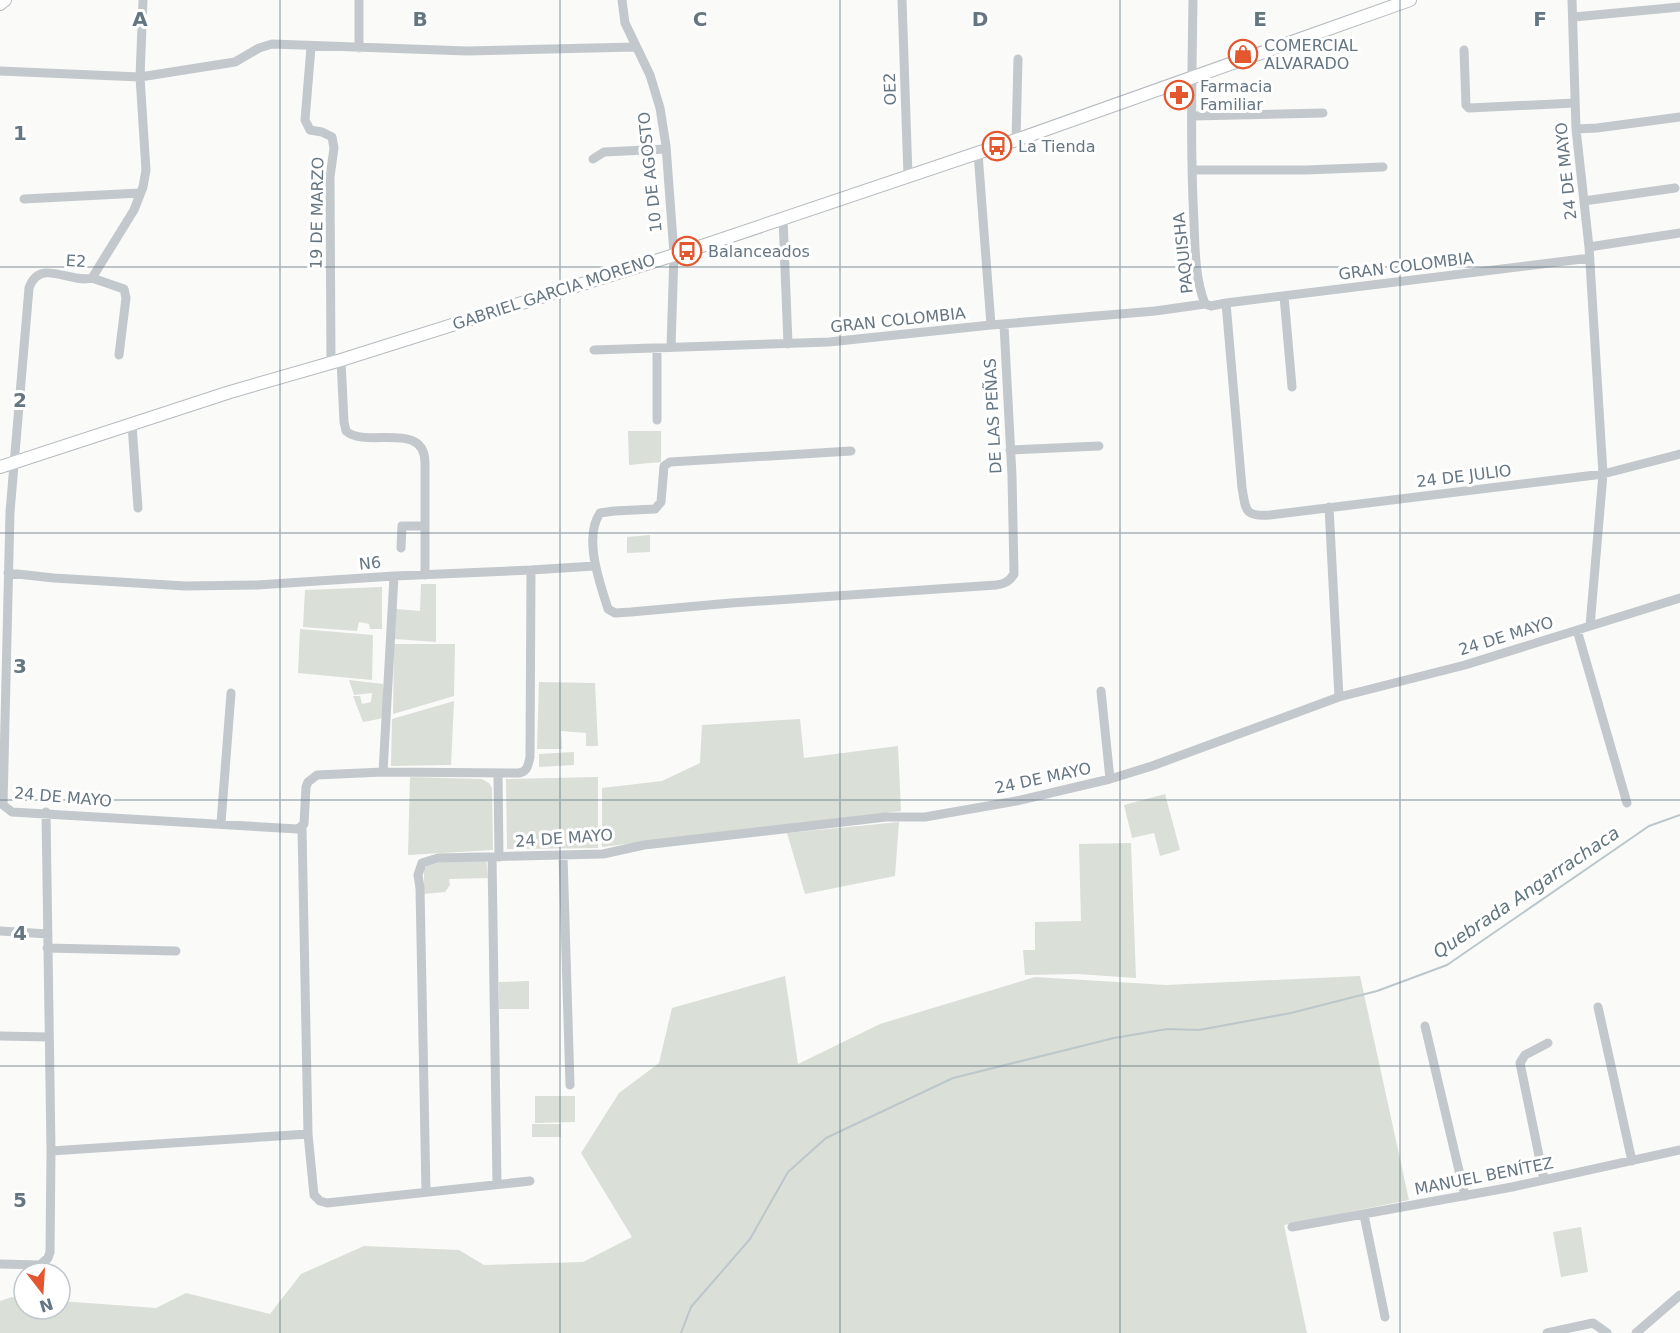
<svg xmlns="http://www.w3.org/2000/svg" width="1680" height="1333" font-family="'DejaVu Sans',sans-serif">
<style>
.green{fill:#dadfd7}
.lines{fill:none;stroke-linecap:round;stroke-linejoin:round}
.stream{stroke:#bbc7cb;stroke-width:2}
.secondary-casing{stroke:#b3babf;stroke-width:14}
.street{stroke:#c3c8cc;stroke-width:9}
.secondary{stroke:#fff;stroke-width:12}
.grid{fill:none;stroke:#657683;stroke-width:1.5;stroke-opacity:0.55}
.labels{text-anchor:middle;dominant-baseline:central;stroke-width:6;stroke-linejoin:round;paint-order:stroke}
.poi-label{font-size:16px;fill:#657683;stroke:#fff;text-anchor:start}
.street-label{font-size:16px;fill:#657683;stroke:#fff}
.water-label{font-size:18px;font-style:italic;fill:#60757c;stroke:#fff}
.grid-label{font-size:20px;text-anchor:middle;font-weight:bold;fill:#657683;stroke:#fff;stroke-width:6;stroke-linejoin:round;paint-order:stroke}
</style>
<rect width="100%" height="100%" fill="#fafaf8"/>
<path class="green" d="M628,431h33v31l-32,3z
M650,535v17l-23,1v-16z
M421,584h15v58l-41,-3 1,-30 24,2z
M382,587v42h-12l-1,-5 -10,-2 -2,9 -54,-4 2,-37z
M300,629l73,6 -1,45 -74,-7z
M394,644h61l-1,52 -61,18z
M349,680l34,4 1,34 -21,4 -10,-26h7l2,8 9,-2 1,-9 -18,2z
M539,682l56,1 3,63h-12v-13l-25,-2 1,18h-25z
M454,701l-3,64 -60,1 1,-47z
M800,719l4,39 94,-12 3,65 -299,36v-59l60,-7 38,-18 2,-38z
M574,752v13l-35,2v-13z
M410,777l72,2 7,4 3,5 1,62 -85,5z
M598,777v71l-91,1 -1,-70z
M1165,794l15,56 -20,6 -6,-23 -22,5 -8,-33z
M899,822l-4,54 -90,18 -18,-61z
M1131,843l5,135 -59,-4 -52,1 -2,-25h12v-28l46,-1 -2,-77z
M486,860l2,18 -39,1 1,6 -5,7 -21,2v-27l17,-5z
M785,976l13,88 82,-40 155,-47 131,8 194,-9 49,224 -125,25 23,108h-1307v-32l12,-4 12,1v11h36v-8l96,7 30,-15 84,21 31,-40 63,-28 95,4 25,15 99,-3 49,-25 -51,-84 38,-60 40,-30 13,-55z
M529,981v28h-30v-27z
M535,1096h40v26l-40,1z
M532,1124h29v13h-29z
M1581,1227l7,45 -27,5 -8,-45z"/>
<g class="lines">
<path class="stream" d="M681,1333l10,-26 59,-68 38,-67 38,-34 127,-60 161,-40 53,-9 32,1 92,-17 86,-22 70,-26 202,-139 31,-11"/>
<g class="secondary-casing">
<path id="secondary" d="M0,4l5,-4
M0,467l230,-75 111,-32 346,-109 329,-111 394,-140"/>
</g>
<path class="street" d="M622,0l3,23 25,52 10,33 6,38 8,108 -3,93
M902,0l6,176
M1193,0c-1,74 -3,148 1,222 1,27 1,57 11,82l6,2 15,-3 16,185c4,22 2,29 28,27l333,-41 77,-20
M1572,0l4,129 13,118 14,227 -13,152
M1574,17l106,-10
M311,47l-6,73 5,10 12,2 10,5 2,11 -4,29 1,185
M359,48v-48
M1464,50l2,55 3,3 106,-5
M0,71l140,6 95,-15 24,-14 13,-4 195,7 168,-4
M1192,116l131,-3
M1576,129l21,-1 83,-11
M1016,140l2,-81
M978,153l13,172
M593,159l11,-7 62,-3
M1192,170h114l77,-3
M24,199l116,-6
M1584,201l91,-13
M783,218l5,126
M1589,247l91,-14
M92,278l32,11 2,9 -7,57
M1284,296l8,91
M1226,303l364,-45
M657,348v72
M594,350l235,-8 162,-17 164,-14 50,-7
M341,360l3,62 2,9c20,18 78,-11 79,31v113
M132,425l6,83
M1010,450l89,-4
M851,451l-181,11 -6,4 -3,36 -6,7 -41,2 -14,2c-17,25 0,70 8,96l7,4 16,-1 100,-9 265,-18c8,-1 13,-3 18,-11l-2,-98 -8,-151
M1329,507l10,190
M401,548l1,-22h23
M531,570l64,-4
M8,573l46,5 131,8 72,-1 137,-9 137,-6 -1,187c-2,8 -2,14 -11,16l-136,-1 -66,3 -9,7 -2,5 -2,37 -6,5 -286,-17 -9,-7 7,-293 19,-224c11,-31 40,-4 63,-10l42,-68 9,-23 3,-17 -6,-93 3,-77
M1577,630l50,173
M1101,691l9,88
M383,772l11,-196
M498,774l1,83
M221,823l10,-130
M302,828l6,306 6,61 6,6 7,2 203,-22
M563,856l7,229
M492,857l5,327
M0,931l48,3
M47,948l129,3
M1598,1007l34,154
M1425,1026l40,170
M0,1036l49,1
M51,1151l257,-17
M1544,1180l-24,-117 5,-8 23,-12
M426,1192l-6,-304 -2,-13 4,-12 16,-5 165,-4 41,-9 242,-28h39l91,-16 94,-22 42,-13 187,-69 126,-32 215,-67
M1364,1215l21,102
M1292,1227l220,-40 168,-37
M0,1264l40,1 8,-7 2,-6 1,-101 -5,-339
M1547,1333l46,-10 14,10
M1636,1333l44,-38"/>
<use href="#secondary" class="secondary"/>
</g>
<path class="grid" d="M280,0v1333M560,0v1333M840,0v1333M1120,0v1333M1400,0v1333M0,267h1680M0,533h1680M0,800h1680M0,1066h1680"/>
<defs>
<g id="shop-ring" transform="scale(1.5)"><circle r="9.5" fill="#fff" stroke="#e4572e" stroke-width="1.5"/><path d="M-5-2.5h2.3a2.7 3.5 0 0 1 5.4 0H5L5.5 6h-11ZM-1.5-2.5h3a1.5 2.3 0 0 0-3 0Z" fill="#e4572e"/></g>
<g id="pharmacy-ring" transform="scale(1.5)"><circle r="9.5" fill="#fff" stroke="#e4572e" stroke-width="1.5"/><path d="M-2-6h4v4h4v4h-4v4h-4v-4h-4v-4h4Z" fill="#e4572e"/></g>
<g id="bus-ring" transform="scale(1.5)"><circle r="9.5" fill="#fff" stroke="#e4572e" stroke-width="1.5"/><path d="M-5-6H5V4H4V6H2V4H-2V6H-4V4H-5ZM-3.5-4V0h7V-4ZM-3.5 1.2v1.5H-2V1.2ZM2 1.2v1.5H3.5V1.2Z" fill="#e4572e"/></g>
</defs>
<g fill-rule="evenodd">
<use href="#shop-ring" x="1243" y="54"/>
<use href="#pharmacy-ring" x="1179" y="95"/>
<use href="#bus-ring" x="997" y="146"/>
<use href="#bus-ring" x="687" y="251"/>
</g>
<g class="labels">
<g class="poi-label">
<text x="1264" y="45">COMERCIAL<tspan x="1264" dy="18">ALVARADO</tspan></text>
<text x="1200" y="86">Farmacia<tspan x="1200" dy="18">Familiar</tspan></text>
<text x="1018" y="146">La Tienda</text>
<text x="708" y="251">Balanceados</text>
</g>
<g class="street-label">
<text transform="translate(890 89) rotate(-92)">OE2</text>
<text transform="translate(1566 171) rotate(-96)">24 DE MAYO</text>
<text transform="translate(650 172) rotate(-96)">10 DE AGOSTO</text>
<text transform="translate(317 213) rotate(-89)">19 DE MARZO</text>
<text transform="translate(1183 253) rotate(-96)">PAQUISHA</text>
<text transform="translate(76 261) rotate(3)">E2</text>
<text transform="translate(1406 266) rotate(-7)">GRAN COLOMBIA</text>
<text transform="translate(554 292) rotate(-18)">GABRIEL GARCIA MORENO</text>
<text transform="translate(898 320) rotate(-6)">GRAN COLOMBIA</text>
<text transform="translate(993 416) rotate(-93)">DE LAS PEÑAS</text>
<text transform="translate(1464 476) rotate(-7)">24 DE JULIO</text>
<text transform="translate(370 563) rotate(-6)">N6</text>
<text transform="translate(1506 636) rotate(-17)">24 DE MAYO</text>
<text transform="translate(1043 778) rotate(-12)">24 DE MAYO</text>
<text transform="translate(63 797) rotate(5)">24 DE MAYO</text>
<text transform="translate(564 838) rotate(-4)">24 DE MAYO</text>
<text transform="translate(1484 1176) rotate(-11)">MANUEL BENÍTEZ</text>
</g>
<g class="water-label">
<text transform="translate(1526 892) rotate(-34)">Quebrada Angarrachaca</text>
</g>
</g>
<g class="grid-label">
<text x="140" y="26">A</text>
<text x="420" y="26">B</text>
<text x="700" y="26">C</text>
<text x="980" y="26">D</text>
<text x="1260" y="26">E</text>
<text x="1540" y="26">F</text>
<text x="20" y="140">1</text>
<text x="20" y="407">2</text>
<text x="20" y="673">3</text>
<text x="20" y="940">4</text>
<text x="20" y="1207">5</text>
</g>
<g transform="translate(42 1291) rotate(163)"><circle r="28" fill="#ffffff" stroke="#c1c8cd" stroke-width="1.5"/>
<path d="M0-4.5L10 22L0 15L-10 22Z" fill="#e4572e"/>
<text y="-9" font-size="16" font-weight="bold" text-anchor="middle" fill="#657683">N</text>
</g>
</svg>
